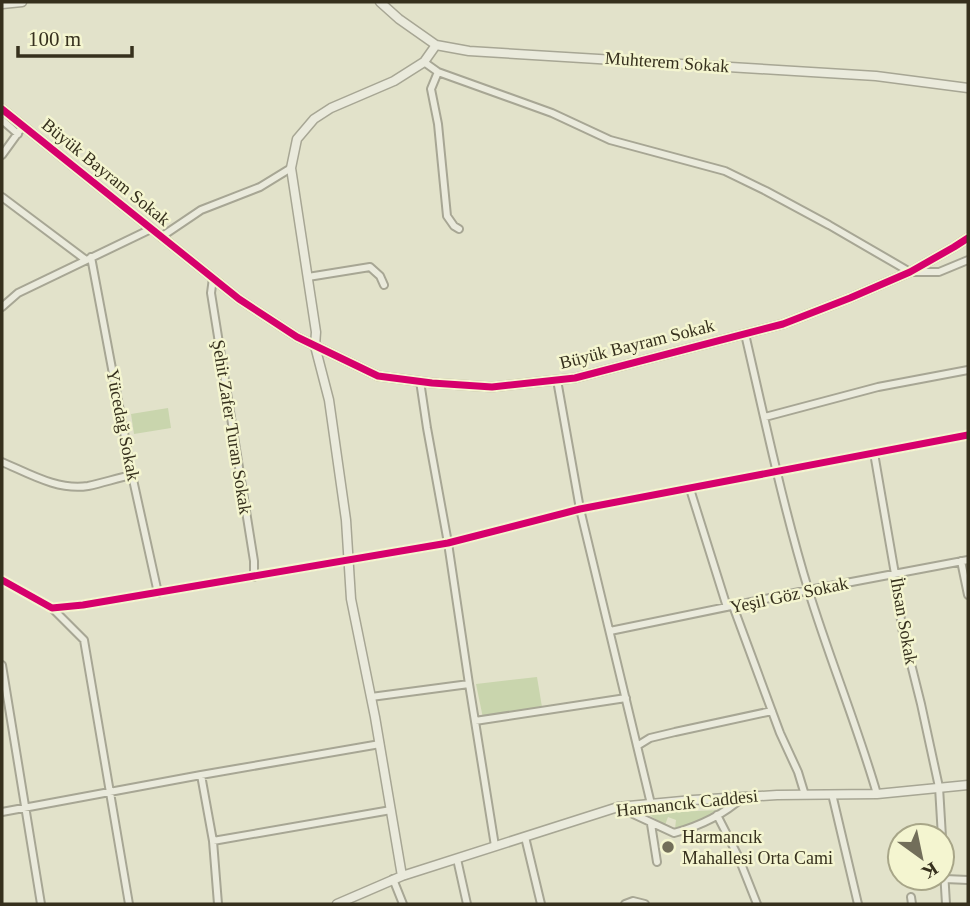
<svg xmlns="http://www.w3.org/2000/svg" width="970" height="906" font-family="'Times New Roman',serif">
<style>
.green{fill:#c9d5ad}
.lines{fill:none;stroke-linecap:round;stroke-linejoin:round}
.minor-casing{stroke:#a7a694;stroke-width:10}
.tertiary-casing{stroke:#a7a694;stroke-width:11}
.minor{stroke:#eaeadc;stroke-width:6}
.tertiary{stroke:#eaeadc;stroke-width:8}
.cycleway-casing{stroke:#f4f5d0;stroke-width:11}
.cycleway{stroke:#d6006c;stroke-width:7}
.poi-dot{fill:#726e5a;stroke:#f4f5d0;stroke-width:2.5}
.labels{text-anchor:middle;dominant-baseline:central;stroke-width:5;stroke-linejoin:round;paint-order:stroke}
.street-label{font-size:18px;fill:#36301d;stroke:#f4f5d0}
.poi-label{font-size:18px;fill:#36301d;stroke:#f4f5d0;text-anchor:start}
</style>
<rect width="100%" height="100%" fill="#e2e2ca"/>
<path class="green" d="M168,408l3,20 -37,6 -3,-20z
M537,677l5,30 -59,11 -7,-34z
M720,810l-34,17 -11,2 1,-9 -8,-3 -3,8 -16,-10 3,-2z"/>
<g class="lines">
<g class="minor-casing">
<path id="minor" d="M424,62l14,10 114,41 58,27 115,31 41,20 63,34 81,47h29l29,-12
M438,72l-7,17 7,35 9,92 7,10 5,3
M2,120l16,14
M2,155l21,-29
M2,197l84,63
M161,237l40,-27 59,-23 31,-19
M91,257l41,218 26,118
M308,277l62,-10 10,9 4,9
M213,278l-2,15 43,268v16
M2,307l16,-14 133,-64
M745,334c20,86 38,173 64,258 21,68 48,133 68,202
M557,380l23,129 71,295
M420,381l7,47 21,115 21,141 26,162
M765,417l113,-30 90,-17
M874,453l21,121 7,54 19,76 18,83 7,117
M2,462c26,11 56,29 86,24 15,-3 29,-8 44,-11
M690,489l37,118
M961,561l7,34
M2,580l50,28 31,-3 365,-62 132,-34 388,-74
M733,606l47,127 18,39 7,23
M52,608l32,32 45,264
M610,631l199,-41 159,-30
M2,665l39,239
M371,697l98,-13
M475,721l151,-23
M637,746l13,-8 25,-6 97,-21
M201,775l12,66 5,63
M832,794l26,110
M618,807l56,26c26,-7 49,-18 69,-36
M2,812l199,-37 179,-31
M717,815l21,41 19,48
M651,824l6,38
M525,837l16,67
M213,841l178,-31
M457,859l10,45
M393,879l10,25
M945,879l23,1
M911,897l1,7
M625,904l8,-3 12,3"/>
</g>
<g class="tertiary-casing">
<path id="tertiary" d="M380,2l19,17 37,26 33,6 407,25 92,12
M2,4l20,-2
M2,109l237,190 58,38 81,39 54,7 60,4 83,-9 208,-54 67,-26 60,-26 44,-25 14,-9
M402,876l-27,-159 -24,-118 -5,-79 -17,-120 -14,-54 1,-14 -25,-164 6,-29 17,-20 17,-11 63,-27 30,-19 12,-17
M337,904l65,-28 216,-69 75,-7 84,-5 100,-1 91,-9"/>
</g>
<use href="#minor" class="minor"/>
<use href="#tertiary" class="tertiary"/>
<g class="cycleway-casing">
<path id="cycleway" d="M2,109l237,190 58,38 81,39 54,7 60,4 83,-9 208,-54 67,-26 60,-26 44,-25 14,-9
M2,580l50,28 31,-3 365,-62 132,-34 388,-74"/>
</g>
<use href="#cycleway" class="cycleway"/>
</g>
<circle class="poi-dot" cx="668" cy="847" r="7"/>
<g class="labels">
<g class="street-label">
<text transform="translate(667 62) rotate(4)">Muhterem Sokak</text>
<text transform="translate(106 172) rotate(39)">Büyük Bayram Sokak</text>
<text transform="translate(637 344) rotate(-14)">Büyük Bayram Sokak</text>
<text transform="translate(123 425) rotate(79)">Yücedağ Sokak</text>
<text transform="translate(232 427) rotate(81)">Şehit Zafer Turan Sokak</text>
<text transform="translate(789 595) rotate(-12)">Yeşil Göz Sokak</text>
<text transform="translate(904 621) rotate(80)">İhsan Sokak</text>
<text transform="translate(687 803) rotate(-6)">Harmancık Caddesi</text>
</g>
<g class="poi-label">
<text x="682" y="837">Harmancık<tspan x="682" dy="21">Mahallesi Orta Cami</tspan></text>
</g>
</g>
<rect width="970" height="906" fill="none" stroke="#36301d" stroke-width="7"/>
<g transform="translate(921 857) rotate(147)"><circle r="33" fill="#f4f5d0" stroke="#a8a688" stroke-width="2"/>
<path d="M0-5L12 26L0 18L-12 26Z" fill="#726e5a"/>
<text y="-10" font-size="19" font-weight="bold" text-anchor="middle" fill="#36301d">K</text>
</g>
<path d="M18 46v10h114v-10" fill="none" stroke="#36301d" stroke-width="3.5"/>
<text x="28" y="46" font-size="21" fill="#36301d" stroke="#f4f5d0" stroke-width="5" paint-order="stroke">100 m</text>
</svg>
